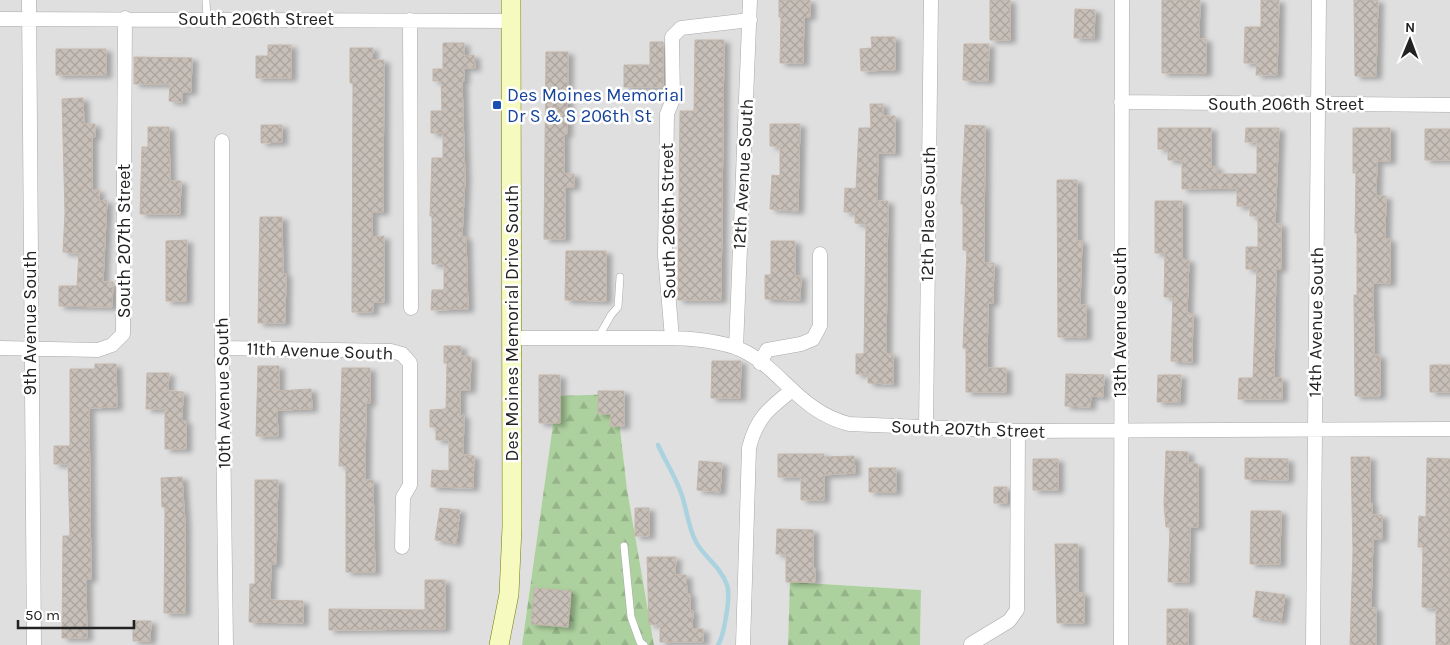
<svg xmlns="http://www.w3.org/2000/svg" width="1450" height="645" font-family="Karla,sans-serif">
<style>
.residential{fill:#e0dfdf}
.forest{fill:url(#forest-firs)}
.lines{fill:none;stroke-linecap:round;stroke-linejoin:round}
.stream{stroke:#aad3df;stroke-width:4.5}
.building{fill:url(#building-cross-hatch);stroke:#c4b6ab;filter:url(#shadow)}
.service-casing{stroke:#a9a9a9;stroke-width:8}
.minor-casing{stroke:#a9a9a9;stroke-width:15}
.secondary-casing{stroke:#707d05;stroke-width:20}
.service{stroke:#fff;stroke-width:7}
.minor{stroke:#fff;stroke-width:14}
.secondary{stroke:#f7fabf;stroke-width:19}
.transit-dot{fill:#1a4fb4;stroke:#fff;stroke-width:2}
.labels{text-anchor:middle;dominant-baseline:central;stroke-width:5;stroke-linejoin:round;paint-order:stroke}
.street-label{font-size:18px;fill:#222;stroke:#fff}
.transit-label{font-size:18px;fill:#164399;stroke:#fff;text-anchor:start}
</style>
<defs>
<pattern id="forest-firs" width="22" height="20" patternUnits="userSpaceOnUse" patternTransform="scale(1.25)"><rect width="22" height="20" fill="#add19e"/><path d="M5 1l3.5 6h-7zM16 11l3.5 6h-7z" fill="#95b388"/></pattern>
<pattern id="building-cross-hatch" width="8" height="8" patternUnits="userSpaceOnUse" patternTransform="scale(1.25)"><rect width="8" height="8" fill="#c7bfb8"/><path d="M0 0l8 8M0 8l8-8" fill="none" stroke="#aba49e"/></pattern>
<filter id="shadow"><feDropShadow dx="5.5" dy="3" stdDeviation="2.5" flood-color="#0004"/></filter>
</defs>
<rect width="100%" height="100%" fill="#f2efe9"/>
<path class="residential" d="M0,0h1450v645h-530l1,-55 -130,-8 -3,63h-134l-27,-156 -11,-95 -59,3 -35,248h-522z"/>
<path class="forest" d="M616,394l11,95 27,156h-132l35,-249z
M790,582l131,8 -1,55h-132z"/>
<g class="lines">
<path class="stream" d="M658,445c7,15 16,30 22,45 7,17 7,35 16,52 9,16 25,25 31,43 4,10 -3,51 -9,60"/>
</g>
<path class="building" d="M779,0h31v17h-6l-1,46h-23l1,-46h-2z
M990,0h20v40h-20z
M1162,0h38l-1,39h7v34h-44z
M1261,0h18l-2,75h-21l1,-12h-13l1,-36h16z
M1354,0h24l-2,76h-21z
M1075,9l20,1 -1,28h-20z
M871,37h24v33l-34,1 -1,-22 12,-1z
M695,40h29l-3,260h-43l2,-189h14z
M650,42h13v45h-39v-22h26z
M443,43h21v13l10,-1 1,13h-11v13h-2l3,98 -3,58h4l2,72 -37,1 1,-20h12v-26h-12v-48h-2l2,-58h11v-25h-12v-22h11l-1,-30h-8v-12h10z
M964,44h25l-1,37 -25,-1z
M268,45h23v33h-35v-22h12z
M350,48h23l-1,12h12l-1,152h-11v25l12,-1v66h-11v10h-21l1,-229h-3z
M56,49h50v26h-50z
M546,52h22l-1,82h-3v40h10v13h-9v52h-21z
M134,57l58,1 -1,34h-9v10l-13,-1 1,-17h-36z
M83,98l1,26h11v13h-3v53h7v11l8,-1 -4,82h10l-1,25 -53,-1v-20h18l2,-33 -16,-1 2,-39 -3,-114z
M870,104h13v12h12v37h-17l-1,48h11l-2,153h7v30l-25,-1v-9h-12v-20h8l2,-130 -11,-1v-11h-11l1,-24 11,1 3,-61h12z
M770,124h30l-2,87 -28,-2 2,-34 8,1v-30h-10z
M261,125h21v17l-21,1z
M965,125l20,1 -1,137h10l-1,40h-5l-1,65h19v24h-40v-44h-3l4,-98h-4v-46h-2z
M148,127h21l1,54h11l-1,33h-40l2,-67h6z
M1158,128h53v39h6v7h40v-32h-12l1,-14h33l-4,96h6v45h-5l-2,109h8v21h-44l1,-21h14l4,-109h-11v-22h12v-31h-8v-10h-13v-18l-55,1v-29h-14v-11h-10z
M1353,128h37v33h-13l-1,35h10l-1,43h5v44h-17l1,72h6v41h-25l-1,-101h3v-62h-2l1,-60h-3z
M1425,129h25v31h-25z
M1057,180h20v61h5l-2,64h6v32h-28z
M1155,201h27v58l7,1 -2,53 6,1 -1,48 -21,-1 2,-64h-9l1,-44h-10z
M260,217h22l1,57h3l-1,49h-27z
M187,240l-1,61h-20v-60z
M771,241h24v35h6l-1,24 -35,-1v-24h6z
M566,251h40v50l-41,-1z
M444,346h17v10l10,1 -1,33h-10v26l4,-1 -1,40 11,1 -1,32 -42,-1 1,-17 17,1v-31h-13v-13h-6v-17l16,-1 1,-46h-3z
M712,361h29l-1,37h-29z
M95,364h21l1,43 -28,1 2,171h-5l1,59h-25l1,-102h7l-2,-72h-14v-18h16v-77h25z
M1430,365h20v27h-20z
M258,366h21v25l32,-2 1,20 -35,1 1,26h-22z
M342,368h28v35h-4l-1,77h8l2,92h-29v-106h-7z
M147,373h22l-1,18 15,1 -1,29h4v28h-21v-40h-19z
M1066,374l38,1 -1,22 -12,-1 -1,11 -25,-1z
M539,375h21v48h-21z
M1158,375h23l-1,27h-23z
M598,391h26v35h-14l1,-12h-13z
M1166,451l22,1v11l10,1v63h-8l-1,55h-21l2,-55h-4l-2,-23z
M778,454h46v3l30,-1 1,17 -31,2v25h-23v-23h-23z
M1351,457h19v45l2,1v12h10v24h-9l-2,69h5v37h-26l3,-94z
M1245,458l43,1v21l-43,-1z
M1427,458l23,1v186h-14v-37l-14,-1 1,-60h-5l1,-31 7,1z
M1033,459h25v31h-25z
M699,461l23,2 -2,29 -23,-2z
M869,468h27v24h-27z
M182,477l3,46v90h-21l1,-106h-3l-1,-29z
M255,480h23l-2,84h-5l-1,36 33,1v22l-54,-1 1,-38h5z
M994,487h13v16h-13z
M440,508l20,2 -4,33 -21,-3z
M635,508h14v28h-14z
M1251,511h30l-1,53h-30z
M777,529l36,1v38h2v14h-29v-28h-10z
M1055,544h23v49h6v30h-27z
M647,557h29l-1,18h11l1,19h3v17h3l-1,18h11v13h-43v-17l-11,-1z
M425,580h20v49l-116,1v-21l96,1z
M534,588l37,3 -3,36 -37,-3z
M1256,591l29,4 -4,26 -28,-4z
M1167,609h21v36h-21z
M133,621h18l-1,20h-17z"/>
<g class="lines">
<g class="service-casing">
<path id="service" d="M206,0l1,19
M598,338l13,-23 7,-8 2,-30
M624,546l7,71 9,25 4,3"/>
</g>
<g class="minor-casing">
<path id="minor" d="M29,0l5,645
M0,19l511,2
M410,20l1,288
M1121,102l329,3
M222,141v207l4,297
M512,338c40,0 79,0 119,0 34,0 73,-2 106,10 43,17 60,63 112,76l169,7 432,-2
M672,338l-7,-82 2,-142 6,-15 -1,-62 9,-9 69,-8
M0,348l98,2 14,-5 11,-11 2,-316
M222,348l169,3 11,3 8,9v122l-7,12 -1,50
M736,348l14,-348
M760,363l7,-13 34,-6 12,-5 7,-13v-72
M926,428l5,-428
M971,644l38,-23 8,-11 1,-179
M743,645l6,-197c7,-29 19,-39 42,-57
M1121,645l1,-645
M1313,645l6,-645"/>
</g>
<g class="secondary-casing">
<path id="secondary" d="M499,645l10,-51 3,-67 -1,-527"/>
</g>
<use href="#service" class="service"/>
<use href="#minor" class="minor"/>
<use href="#secondary" class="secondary"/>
</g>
<rect class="transit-dot" x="492" y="100" width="10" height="10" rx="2.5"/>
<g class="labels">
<g class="street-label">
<text x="256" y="19">South 206th Street</text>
<text x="1286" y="104">South 206th Street</text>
<text transform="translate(743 174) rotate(-87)">12th Avenue South</text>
<text transform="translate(928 214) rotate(-89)">12th Place South</text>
<text transform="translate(668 221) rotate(-91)">South 206th Street</text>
<text transform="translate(124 241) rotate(-90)">South 207th Street</text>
<text transform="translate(1120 322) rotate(-90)">13th Avenue South</text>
<text transform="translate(1316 322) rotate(-89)">14th Avenue South</text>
<text transform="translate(30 323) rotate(-90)">9th Avenue South</text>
<text transform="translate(512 323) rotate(-90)">Des Moines Memorial Drive South</text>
<text transform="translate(320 351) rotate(2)">11th Avenue South</text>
<text transform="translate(223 393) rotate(-91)">10th Avenue South</text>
<text transform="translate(968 429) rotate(2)">South 207th Street</text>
</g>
<g class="transit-label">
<text x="507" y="95">Des Moines Memorial<tspan x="507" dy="21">Dr S &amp; S 206th St</tspan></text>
</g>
</g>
<g transform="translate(1410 40) rotate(1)" stroke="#ffffff" stroke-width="4" paint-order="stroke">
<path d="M0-4L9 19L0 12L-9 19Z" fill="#222222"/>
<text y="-8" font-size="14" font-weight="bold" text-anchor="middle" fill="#222222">N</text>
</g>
<path d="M18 620v8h116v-8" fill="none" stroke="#222222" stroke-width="2.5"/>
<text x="25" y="620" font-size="15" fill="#222222" stroke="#ffffff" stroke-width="4" paint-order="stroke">50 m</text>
</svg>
